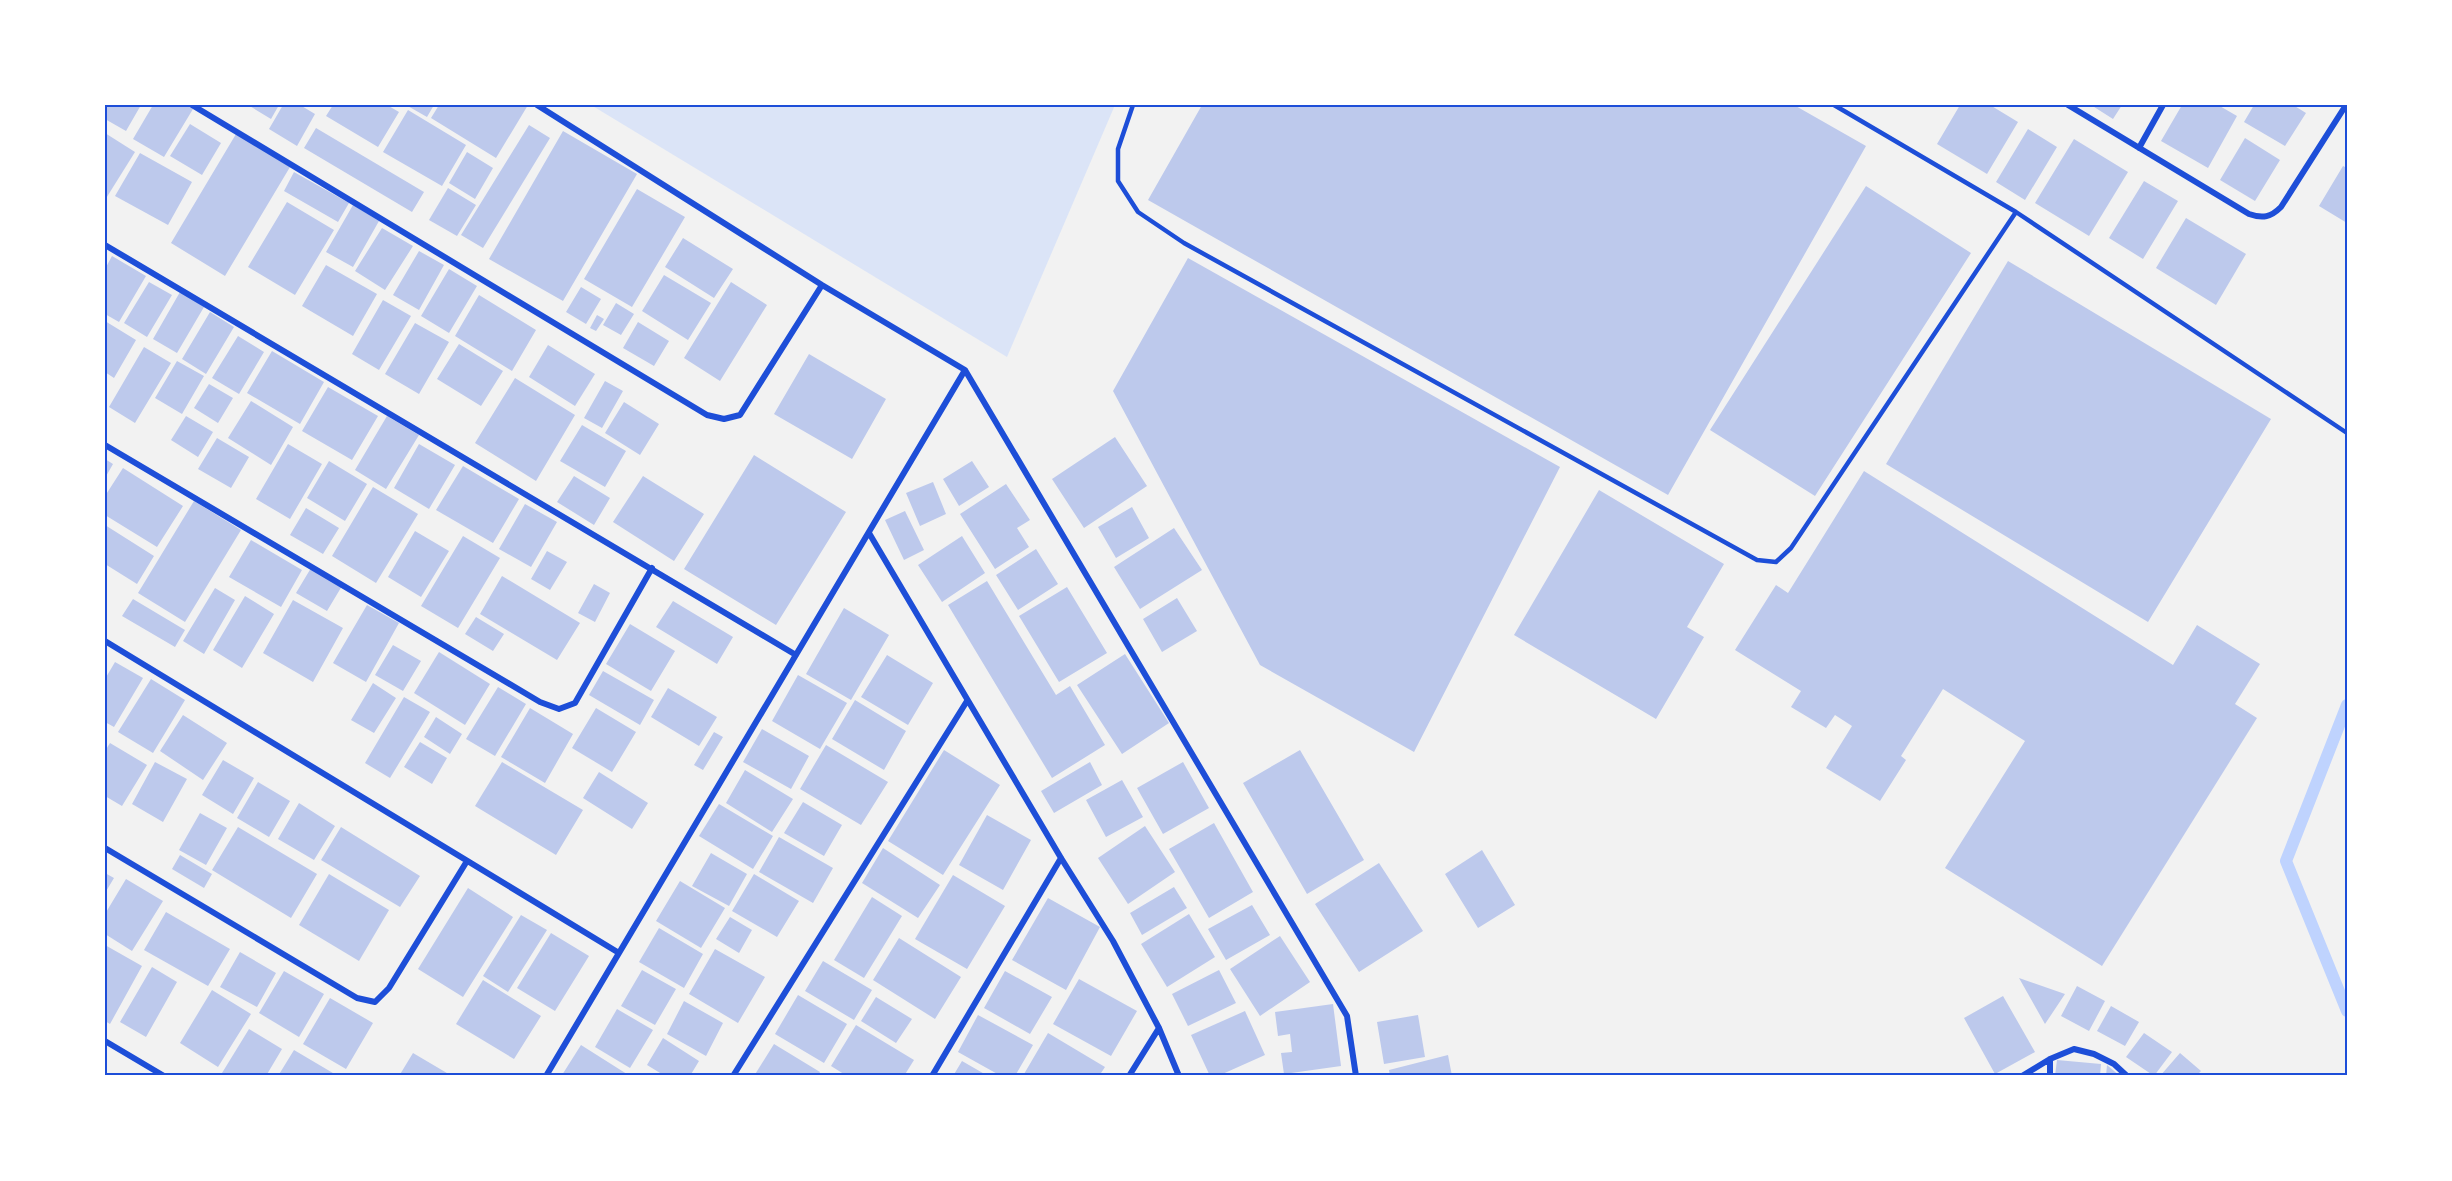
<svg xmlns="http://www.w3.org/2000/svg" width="2452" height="1181" font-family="Figtree,sans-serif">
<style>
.green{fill:#dbe4f7}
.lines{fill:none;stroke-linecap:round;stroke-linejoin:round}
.stream{stroke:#bfd3fe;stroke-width:12}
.building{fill:#bdc9ec}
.service{stroke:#1d4ed8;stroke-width:4.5}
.minor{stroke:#1d4ed8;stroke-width:6}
.neatline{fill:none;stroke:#1d4ed8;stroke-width:2}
</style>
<rect width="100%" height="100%" fill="#f2f2f2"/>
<path class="green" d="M591,105h524l-108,252z"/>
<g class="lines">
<path class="stream" d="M2347,705l-61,156 61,150"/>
</g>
<path class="building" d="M105,105h36l-15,26 -21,-12z
M153,105h34l6,4 -29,48 -31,-18z
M248,105h31l-8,14z
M283,105h17l15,9 -18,32 -28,-17z
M333,105h54l12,7 -21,35 -52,-31z
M406,105h28l-7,12z
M439,105h89l-32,53 -65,-40z
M1202,105h592l72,41 -198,349 -520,-295z
M1960,105h30l28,17 -31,52 -50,-30z
M2091,105h31l-9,14z
M2182,105h36l19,11 -29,52 -47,-27z
M2254,105h39l13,8 -21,33 -41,-24z
M408,110l58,35 -24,41 -59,-34z
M190,124l31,19 -19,32 -32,-19z
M529,125l21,13 -67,110 -22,-13z
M316,128l108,64 -12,20 -108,-64z
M2028,129l29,18 -32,53 -29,-18z
M563,131l74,43 -74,127 -74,-42z
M105,133l30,19 -30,48z
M236,134l54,33 -65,109 -54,-33z
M2245,138l35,22 -25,41 -35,-21z
M2074,139l54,33 -39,64 -54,-33z
M467,152l26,16 -18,31 -26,-16z
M140,153l52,29 -24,43 -53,-29z
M2343,166l4,2v55l-28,-17z
M294,172l55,31 -11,19 -54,-31z
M2144,181l34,20 -35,58 -34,-21z
M1866,186l105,67 -156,243 -105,-66z
M448,188l28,17 -19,31 -28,-16z
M637,189l48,28 -53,90 -48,-28z
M287,202l47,28 -39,65 -47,-28z
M353,205l26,16 -26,46 -27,-15z
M2186,218l60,36 -30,51 -60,-37z
M382,228l31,18 -28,44 -30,-19z
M683,238l50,31 -19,29 -49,-31z
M419,251l25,14 -25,45 -26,-15z
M112,256l34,20 -27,46 -14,-8v-45z
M1188,258l372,209 -146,285 -154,-87 -147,-274z
M2008,261l263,158 -123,203 -262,-158z
M326,265l51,29 -24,42 -51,-30z
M449,269l28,17 -28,47 -28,-17z
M664,275l47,28 -23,37 -46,-29z
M149,282l23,13 -25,42 -23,-14z
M731,282l36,23 -47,76 -36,-23z
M581,287l20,12 -15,25 -20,-12z
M180,292l24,15 -27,46 -24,-14z
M479,295l57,35 -24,41 -57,-35z
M383,300l28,16 -32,54 -27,-16z
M616,303l18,11 -13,21 -18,-10z
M210,312l24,15 -28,47 -24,-15z
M597,315l7,4 -8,12 -6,-3z
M105,321l31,19 -22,38 -9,-6z
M638,322l31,19 -15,25 -31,-18z
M415,323l34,19 -30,52 -34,-20z
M238,336l26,16 -25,42 -27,-16z
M459,344l44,27 -22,35 -44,-27z
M548,345l47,29 -20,32 -46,-29z
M144,347l27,16 -36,60 -26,-16z
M272,351l52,31 -24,42 -53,-31z
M809,354l77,45 -34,60 -78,-45z
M177,361l27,15 -22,38 -27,-16z
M515,378l60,37 -39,66 -61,-38z
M605,381l18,10 -21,37 -18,-10z
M209,384l24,14 -15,25 -24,-15z
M328,387l50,29 -26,44 -50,-29z
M251,401l42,26 -22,38 -43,-27z
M624,402l35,22 -19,31 -35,-22z
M186,416l27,16 -15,25 -27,-17z
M387,416l32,19 -33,54 -31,-19z
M582,425l44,26 -21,36 -45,-26z
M1115,437l32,49 -63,42 -32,-49z
M217,438l32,19 -18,31 -33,-19z
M288,444l34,20 -32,55 -34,-20z
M419,444l36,21 -26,44 -35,-21z
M754,455l92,57 -70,113 -92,-56z
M105,459l8,5 -8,14z
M329,461l38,23 -22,37 -38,-23z
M972,461l17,26 -30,19 -16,-27z
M463,466l56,33 -26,44 -57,-33z
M123,468l60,38 -26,41 -52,-32v-19z
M1864,471l309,194 24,-40 63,39 -25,40 22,14 -155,248 -157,-98 80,-127 -82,-52 -42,67 5,4 -26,41 -54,-33 26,-42 -17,-11 -9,13 -35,-21 10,-16 -66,-41 41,-65 12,8z
M574,476l36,22 -16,27 -37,-23z
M643,476l61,38 -30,47 -61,-39z
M933,482l13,32 -26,12 -14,-33z
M1006,484l24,36 -13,8 12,19 -34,22 -35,-55z
M373,487l45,27 -42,69 -44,-27z
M1599,490l125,74 -37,63 17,10 -48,82 -142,-84z
M194,501l47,29 -56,92 -47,-29z
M525,504l32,18 -26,45 -32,-18z
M1132,507l17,31 -33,20 -18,-31z
M306,508l33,20 -16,26 -33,-19z
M905,511l19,39 -20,10 -19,-40z
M105,525l49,31 -17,28 -32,-20z
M1174,528l28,42 -62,39 -26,-42z
M415,531l34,20 -28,46 -33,-20z
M463,536l37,22 -42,70 -37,-22z
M962,536l23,37 -43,29 -24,-37z
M251,540l51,30 -21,37 -52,-30z
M1036,549l22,35 -40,26 -22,-35z
M547,551l20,11 -17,28 -19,-11z
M311,568l31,18 -15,25 -31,-18z
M502,576l78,47 -23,37 -77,-46z
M987,581l69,114 14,-9 35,59 -53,33 -104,-173z
M594,584l16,9 -15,29 -17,-9z
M1067,587l40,66 -48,29 -40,-66z
M215,588l20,12 -31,54 -21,-13z
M245,596l29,18 -32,54 -29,-18z
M1177,598l20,33 -35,21 -19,-33z
M133,599l52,31 -10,17 -53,-31z
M293,600l50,28 -30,54 -50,-29z
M673,601l60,36 -16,27 -61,-37z
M367,605l32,18 -33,59 -33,-19z
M844,608l45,27 -38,65 -45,-26z
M476,617l28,17 -11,17 -28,-17z
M630,624l45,27 -24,40 -45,-27z
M393,645l28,16 -18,30 -28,-16z
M439,652l51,32 -25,41 -51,-32z
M1125,654l44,69 -47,31 -45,-69z
M887,655l46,28 -25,42 -47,-28z
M115,662l28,16 -29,49 -9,-5v-43z
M603,671l51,29 -14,25 -51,-30z
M798,675l49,28 -27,46 -48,-28z
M151,679l34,21 -32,53 -35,-21z
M373,683l23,15 -22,35 -23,-13z
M498,687l28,17 -31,52 -29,-17z
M668,688l49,29 -18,29 -48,-29z
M404,697l26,15 -40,66 -25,-15z
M855,700l51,31 -22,39 -52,-31z
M530,708l43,26 -28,49 -44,-26z
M596,708l40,24 -24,40 -40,-24z
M183,715l44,28 -24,37 -43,-29z
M436,717l26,17 -12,20 -26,-17z
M762,729l47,27 -18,33 -48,-27z
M714,732l9,5 -20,33 -9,-5z
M420,742l27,16 -15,26 -28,-17z
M110,743l37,22 -25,41 -17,-10v-45z
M826,745l62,37 -27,43 -61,-36z
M944,750l56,35 -57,90 -55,-34z
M1300,750l64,110 -57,34 -64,-111z
M223,760l31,18 -21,36 -31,-19z
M155,762l32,17 -24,43 -31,-18z
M502,762l81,48 -27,45 -81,-49z
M1090,762l12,23 -48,28 -13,-22z
M1183,762l26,46 -46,26 -26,-46z
M745,770l48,29 -21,33 -46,-29z
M599,772l49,31 -16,26 -49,-31z
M1122,780l21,37 -37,20 -20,-37z
M258,782l32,19 -21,36 -32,-19z
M803,802l39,23 -18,31 -40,-23z
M299,803l36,23 -21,34 -36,-21z
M719,804l54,32 -20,33 -54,-33z
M200,813l27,15 -21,37 -27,-15z
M987,815l44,25 -28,50 -44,-25z
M1214,823l39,69 -44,26 -40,-69z
M1145,826l30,46 -47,32 -30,-46z
M238,827l79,47 -26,44 -79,-48z
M341,827l79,49 -20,31 -79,-47z
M779,837l54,31 -20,35 -54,-31z
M883,848l57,37 -22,33 -56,-35z
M1482,850l33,55 -37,23 -33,-54z
M711,853l36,21 -18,32 -37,-20z
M180,855l32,19 -8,14 -32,-19z
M1379,863l44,68 -64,41 -44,-68z
M105,873l9,5 -9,15z
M329,874l60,36 -30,51 -60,-36z
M754,874l45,27 -22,36 -45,-26z
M953,875l52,31 -38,63 -52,-30z
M126,879l37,22 -31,50 -27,-17v-20z
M680,881l45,27 -24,40 -45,-27z
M1174,887l13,21 -45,27 -12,-22z
M468,888l45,29 -50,80 -45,-28z
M872,897l30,19 -38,62 -30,-18z
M1048,898l52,29 -34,63 -54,-30z
M1252,905l18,30 -44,25 -18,-31z
M166,912l64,37 -22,37 -64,-36z
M1189,914l26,43 -48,30 -26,-43z
M521,915l26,15 -39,62 -25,-16z
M730,917l22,13 -13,23 -23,-14z
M659,928l44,26 -19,34 -45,-26z
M551,933l38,23 -34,55 -38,-23z
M1280,936l30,46 -50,34 -30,-47z
M899,938l62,39 -26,42 -62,-39z
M105,945l37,21 -32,58 -5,-3z
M715,949l50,28 -27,46 -49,-29z
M240,952l36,21 -19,34 -37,-20z
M823,961l49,29 -18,30 -49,-29z
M152,967l25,15 -31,55 -26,-15z
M642,970l34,19 -21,36 -34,-19z
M1219,970l17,33 -48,23 -16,-32z
M284,971l40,23 -25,43 -40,-24z
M1005,971l47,26 -22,37 -46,-26z
M2019,978l46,16 -20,30z
M1079,979l58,32 -26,45 -58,-32z
M483,980l58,36 -27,43 -58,-35z
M2077,986l28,15 -16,30 -28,-15z
M212,990l39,24 -33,53 -38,-24z
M798,995l49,29 -23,39 -49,-29z
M2003,996l32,56 -40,22 -31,-56z
M876,997l36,22 -16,24 -35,-22z
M330,998l43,25 -27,46 -43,-25z
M684,1001l39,22 -17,33 -39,-22z
M1333,1004l8,62 -57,8 -3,-21 11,-1 -2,-18 -12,2 -3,-24z
M2111,1006l28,16 -14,24 -28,-15z
M617,1009l36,21 -23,38 -35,-21z
M1245,1011l20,44 -47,21h-8l-19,-41z
M978,1015l55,30 -18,31h-14l-43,-24z
M1418,1015l7,42 -41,7 -7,-42z
M856,1025l58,35 -10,16h-57l-16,-10z
M249,1029l33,20 -16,27h-39l-5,-3z
M1048,1033l57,34 -6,9h-71l-4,-2z
M2144,1033l28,19 -18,24 -28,-19z
M663,1038l36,23 -9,15h-25l-18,-11z
M774,1044l46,28 -2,4h-64z
M581,1045l49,31 -68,-1z
M294,1050l44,26h-60z
M413,1053l39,23h-53z
M2180,1053l21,18 -5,5h-36z
M1448,1055l4,21h-62l-1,-6z
M2057,1060l44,4 -1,12h-45z
M962,1061l26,15h-35z
M2107,1065l13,11h-14z"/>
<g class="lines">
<path class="service" d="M1133,105l-15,44v32l20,31 46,31 573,317 19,2 15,-14 225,-336
M1834,105l182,107 331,221"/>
<path class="minor" d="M192,105l515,310 17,4 16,-4 82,-130
M537,105l285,180 143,85 382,646 9,60
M2068,105l181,109c14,5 22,3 32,-7l65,-102
M2139,148l24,-43
M105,245l691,410
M105,445l435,257 19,7 16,-6 77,-135
M869,533l192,325 52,83 46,87 20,48
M105,641l514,312
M105,848l252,150 18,4 14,-14 78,-127
M105,1041l59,35
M546,1076l419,-706
M733,1076l234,-375
M932,1076l129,-218
M1129,1076l30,-48
M2022,1076l28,-17 24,-10 20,5 20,10 13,12
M2050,1076v-17"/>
</g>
<rect width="2452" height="1181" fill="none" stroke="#ffffff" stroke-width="213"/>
<rect x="106" y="106" width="2240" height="968" class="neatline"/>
</svg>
